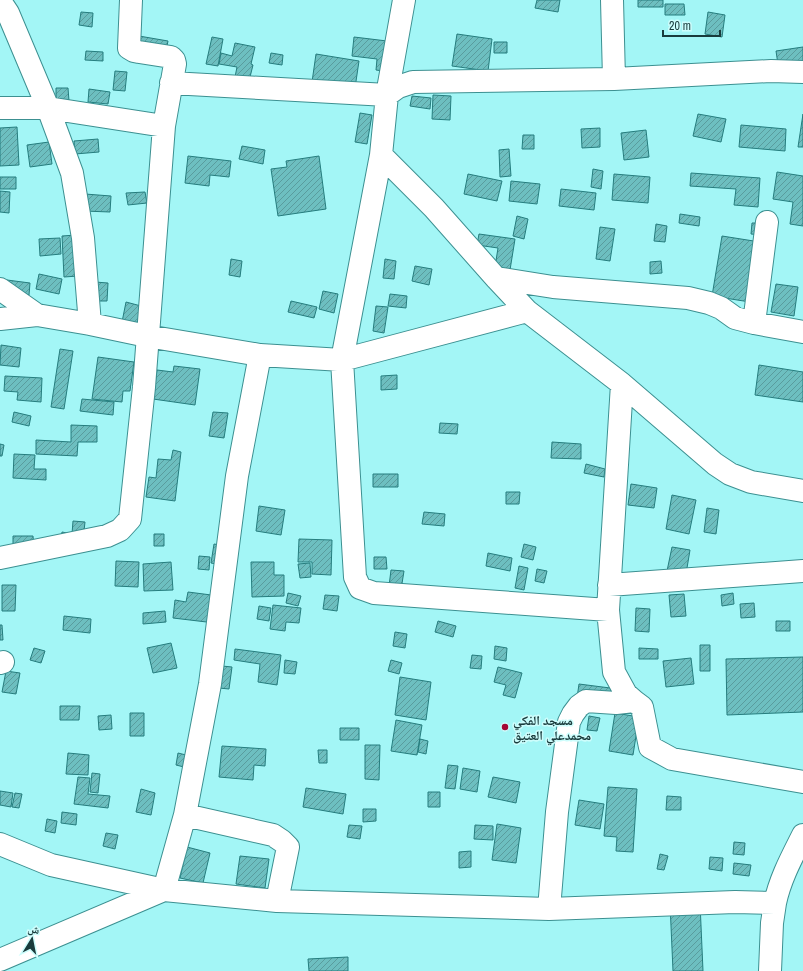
<svg xmlns="http://www.w3.org/2000/svg" width="803" height="971" font-family="'Archivo Narrow','Noto Naskh Arabic',sans-serif">
<style>
.building{fill:url(#building-hatch);stroke:#257d7e}
.lines{fill:none;stroke-linecap:round;stroke-linejoin:round}
.minor-casing{stroke:#3c9091;stroke-width:24}
.minor{stroke:#fff;stroke-width:22}
.poi-dot{fill:#a40734;stroke:#cdfdfc;stroke-width:1.5}
.labels{text-anchor:middle;dominant-baseline:central;stroke-width:3;stroke-linejoin:round;paint-order:stroke}
.poi-label{font-size:13px;font-weight:bold;fill:#193b3c;stroke:#cdfdfc;text-anchor:start}
</style>
<defs>
<pattern id="building-hatch" width="6" height="6" patternUnits="userSpaceOnUse"><rect width="6" height="6" fill="#6dbfc0"/><path d="M-1 1l2-2M0 6l6-6M5 7l2-2" fill="none" stroke="#599c9d"/></pattern>
</defs>
<rect width="100%" height="100%" fill="#a3f6f6"/>
<path class="building" d="M537,0h23l-2,12 -23,-4z
M638,0h25v7h-25z
M665,4h19l1,11h-20z
M81,12l12,1 -1,14 -13,-2z
M708,12l17,3 -3,22 -17,-3z
M457,34l35,5 -4,32 -36,-5z
M139,36l29,5 -3,15 -29,-5z
M212,37l11,2 -5,27 -12,-2z
M354,37l33,4 -4,30 -7,-1 1,-11 -25,-3z
M494,42h13v11h-13z
M235,43l20,4 -4,17 2,1 -5,20 -14,-3 3,-15 -18,-3 2,-11 11,3z
M803,47v21l-24,3 -3,-20z
M86,51l17,1v9l-18,-1z
M271,53l12,2 -1,10 -13,-2z
M316,54l43,7 -4,27 -43,-6z
M115,71l12,1 -2,19 -12,-1z
M56,88h12l1,13h-13z
M89,89l21,3 -2,12 -20,-2z
M433,95l18,1 -1,24 -18,-1z
M412,96l19,2 -1,11 -20,-3z
M360,113l12,2 -5,29 -12,-2z
M698,114l28,5 -5,23 -28,-6z
M803,114v33h-5z
M741,125l45,4 -1,22 -46,-4z
M17,127l2,38 -19,1v-38z
M600,128v19l-18,1 -1,-19z
M646,130l3,27 -25,3 -3,-27z
M523,135h11v14h-12z
M98,139l1,13 -24,2 -1,-13z
M49,142l3,22 -22,3 -3,-22z
M242,146l23,4 -2,14 -24,-5z
M509,149l2,27 -11,1 -1,-27z
M188,156l43,5 -2,16 -19,-2 -1,11 -24,-3z
M319,156l7,53 -48,7 -7,-47 16,-2 -1,-6z
M593,169l10,2 -2,18 -10,-2z
M777,172l26,4v50l-13,-2 3,-22 -20,-3z
M691,173l69,5 -2,29 -24,-2 2,-16 -46,-3z
M468,174l34,7 -5,20 -33,-7z
M614,174l36,3 -2,26 -36,-3z
M0,177h16v12h-16z
M511,181l29,3 -3,20 -28,-3z
M561,189l35,4 -2,17 -35,-4z
M0,191l10,1 -1,21 -9,-1z
M145,192l2,11 -19,2 -2,-12z
M85,194l26,2 -1,16 -26,-1z
M680,214l20,3 -1,9 -20,-3z
M517,216l11,3 -4,20 -11,-3z
M752,223h10v12l-11,-1z
M656,224l11,2 -2,16 -11,-1z
M600,227l15,2 -5,32 -14,-2z
M479,234l36,5 -5,31 -15,-3 3,-19 -21,-3z
M76,235l2,41 -14,1 -2,-41z
M722,236l38,6 -10,60 -38,-6z
M60,238l1,16 -21,2 -1,-17z
M231,259l11,2 -2,16 -11,-2z
M385,259l11,2 -2,18 -11,-1z
M661,261l1,12 -12,1v-12z
M415,266l17,3 -3,16 -17,-4z
M39,274l23,5 -3,15 -23,-5z
M7,280l23,3 -1,12 -24,-3z
M95,282l13,1 -1,18h-13z
M776,284l22,3 -4,29 -23,-4z
M323,291l15,3 -4,19 -15,-4z
M390,294l17,2 -1,12 -18,-2z
M291,301l26,6 -3,11 -26,-6z
M126,302l15,4 -4,20 -15,-4z
M376,306l12,1 -4,26 -11,-2z
M1,345l20,3 -2,19 -19,-2z
M60,349l13,2 -9,58 -13,-2z
M98,357l36,5 -4,29h-7l-1,11 -30,-3z
M759,365l44,7v30l-48,-7z
M174,366l26,3 -5,36 -42,-6 4,-29 16,2z
M397,375v14l-16,1v-14z
M5,376l37,2 -1,24 -24,-2 1,-8 -14,-1z
M82,399l32,3 -1,13 -33,-4z
M14,412l17,4 -2,10 -17,-4z
M213,412l15,1 -4,25 -15,-2z
M440,423l18,1 -1,10 -18,-1z
M71,425l26,1v16h-19l-1,14 -41,-2v-14l35,2z
M552,442l29,2v15l-30,-1z
M0,444l4,1 -2,11h-2z
M173,450l8,2 -6,49 -29,-4 3,-20 7,1 2,-19 13,1z
M14,454l21,1 -1,14h12v11l-33,-2z
M586,464l19,5 -1,8 -20,-4z
M373,474h25v13h-25z
M631,484l26,4 -3,20 -26,-3z
M506,492h14l-1,12h-13z
M672,495l24,5 -7,34 -23,-5z
M259,506l26,4 -4,25 -25,-4z
M707,508l12,2 -3,24 -12,-2z
M424,512l21,2 -1,12 -22,-2z
M73,521l12,1 -3,27 -22,-2 2,-15 10,2z
M154,534h10v12h-10z
M13,536h20l1,12 -21,1z
M299,539l33,1 -1,35 -19,-1v-12h-14z
M214,544l11,2 -3,19 -11,-2z
M524,544l12,3 -3,13 -12,-3z
M672,547l18,3 -4,24 -19,-3z
M488,553l24,5 -2,13 -24,-5z
M199,556l11,1 -1,13 -11,-1z
M374,557h12l1,12h-13z
M116,561l23,1 -1,25 -23,-1z
M171,562l2,28 -29,1 -1,-27z
M251,562h23v13h10v21l-32,1z
M310,563l1,14 -11,1 -2,-14z
M519,566l9,2 -4,22 -9,-2z
M537,569l10,2 -3,12 -9,-2z
M391,570l13,1 -4,25 -12,-2z
M2,585h14l-1,26h-13z
M188,592l31,4 -4,27 -42,-5 2,-18 11,2z
M288,593l13,3 -3,10 -12,-3z
M733,593l1,11 -12,2 -1,-11z
M684,594l2,22 -15,1 -2,-22z
M325,595l14,1 -2,15 -14,-2z
M754,603l1,14 -14,1 -1,-14z
M273,605l28,3 -2,15 -13,-1 -1,9 -15,-2z
M259,606l12,2 -2,13 -12,-2z
M636,608l14,1 -1,23 -14,-1z
M165,611l1,11 -23,2v-11z
M64,616l27,3 -1,14 -27,-3z
M438,621l18,5 -3,11 -18,-5z
M776,621h14v10h-14z
M0,625h2l1,15h-3z
M395,632l12,2 -2,14 -12,-2z
M171,643l6,25 -24,5 -6,-25z
M700,645h10v26h-10z
M495,646l12,2 -1,13 -12,-2z
M34,648l11,3 -4,12 -11,-3z
M639,648l19,1v10h-19z
M235,649l46,6 -4,30 -19,-3 2,-18 -26,-4z
M472,655l10,1 -1,13 -11,-1z
M803,657v55l-76,3 -1,-56z
M691,658l3,26 -28,3 -3,-26z
M285,660l12,2 -2,12 -11,-1z
M391,660l11,3 -3,11 -11,-3z
M222,666l10,1 -3,22 -10,-1z
M498,667l24,6 -7,25 -12,-3 3,-10 -12,-3z
M6,671l14,2 -4,21 -14,-2z
M400,677l31,5 -5,38 -31,-5z
M579,684l39,5 -2,14 -39,-5z
M60,706h20l-1,14h-19z
M130,713h14v23h-14z
M615,713l24,4 -6,38 -24,-4z
M111,715l1,14 -13,1 -1,-14z
M589,716l11,2 -3,13 -10,-1z
M396,720l26,5 -5,30 -26,-4z
M340,728h19v12h-19z
M420,739l8,2 -2,13 -8,-2z
M365,745h15l-1,35 -14,-1z
M222,746l44,3 -1,17 -11,-1 -1,15 -34,-3z
M318,750h9v13h-8z
M68,753l21,2 -1,20 -22,-1z
M178,753l12,3 -2,12 -12,-3z
M448,765l10,1 -3,23 -10,-1z
M463,768l17,3 -3,21 -17,-3z
M92,773l8,1 -2,19 -8,-1z
M78,777l12,1 -2,16 22,2 -2,12 -34,-4z
M493,777l27,5 -4,21 -28,-6z
M608,787l29,2 -4,63 -17,-1 1,-14 -13,-1z
M306,788l40,6 -3,20 -40,-7z
M141,789l14,4 -4,22 -15,-3z
M0,791l13,2 -2,14 -11,-2z
M428,792h12v15h-12z
M15,793l7,1 -3,14 -7,-1z
M667,796l14,1v13h-15z
M579,800l25,4 -4,25 -25,-4z
M363,809h13v12l-13,1z
M62,812l15,2 -1,11 -15,-2z
M47,819l10,2 -2,12 -10,-2z
M497,824l24,4 -5,35 -24,-3z
M349,825l13,1 -2,13 -13,-2z
M475,825l18,1v14l-19,-1z
M106,833l12,2 -3,14 -12,-3z
M734,842l11,1 -1,12 -11,-1z
M187,847l23,6 -7,30 -23,-5z
M471,851v16l-12,1v-16z
M660,854l8,2 -4,14 -7,-1z
M240,856l29,3 -4,29 -29,-4z
M710,857l13,1 -1,13 -13,-2z
M734,863l17,2 -2,11 -16,-2z
M700,903l3,68h-30l-3,-67z
M348,957v14h-39l-1,-12z"/>
<g class="lines">
<g class="minor-casing">
<path id="minor" d="M404,0l-17,95 -6,60 -39,205 13,217 5,11 14,5 234,17 14,-226
M612,0l2,79
M0,6l4,1 4,6 40,95 24,65 11,65 7,86
M171,83l216,12 11,-8 15,-5 201,-3 157,-8 32,1
M0,108h48l116,18
M381,155l53,53 62,70 31,33 95,73 93,80 15,10 21,8 52,9
M496,278l57,9 135,11 21,5 12,5 14,10 19,5 49,9
M0,289l37,26
M0,319l37,-4 53,9 57,12 113,19 82,5 185,-49
M754,323l13,-101
M0,558l107,-22 13,-6 10,-11 14,-132 20,-261 11,-62 -1,-4 -3,-3 -32,-5 -5,-1 -5,-3 2,-48
M609,585l194,-14
M0,663l3,-1
M634,701l8,6 8,40 22,12 131,23
M185,815l88,20 9,6 6,6 -11,54
M0,844l51,21 113,25 113,11 272,8 186,-7 40,1c5,-24 17,-46 28,-68
M549,909l8,-97 12,-90 4,-8 6,-8 7,-5 30,2 18,-2 -8,-7 -12,-22 -6,-62
M0,960l164,-70 21,-75 25,-131 27,-208 23,-121
M770,971l2,-48 3,-20"/>
</g>
<use href="#minor" class="minor"/>
</g>
<circle class="poi-dot" cx="505" cy="727" r="4"/>
<g class="labels">
<g class="poi-label">
<text x="513" y="720">مسجد الفكي<tspan x="513" dy="15">محمدعلي العتيق</tspan></text>
</g>
</g>
<g transform="translate(32 939) rotate(10)" stroke="#cdfdfc" stroke-width="3" paint-order="stroke">
<path d="M0-3L7 15L0 10L-7 15Z" fill="#193b3c"/>
<text y="-6" font-size="11" font-weight="bold" text-anchor="middle" fill="#193b3c">ش</text>
</g>
<path d="M663 30v6h57v-6" fill="none" stroke="#193b3c" stroke-width="2"/>
<text x="669" y="30" font-size="12" fill="#193b3c" stroke="#cdfdfc" stroke-width="3" paint-order="stroke">20 m</text>
</svg>
